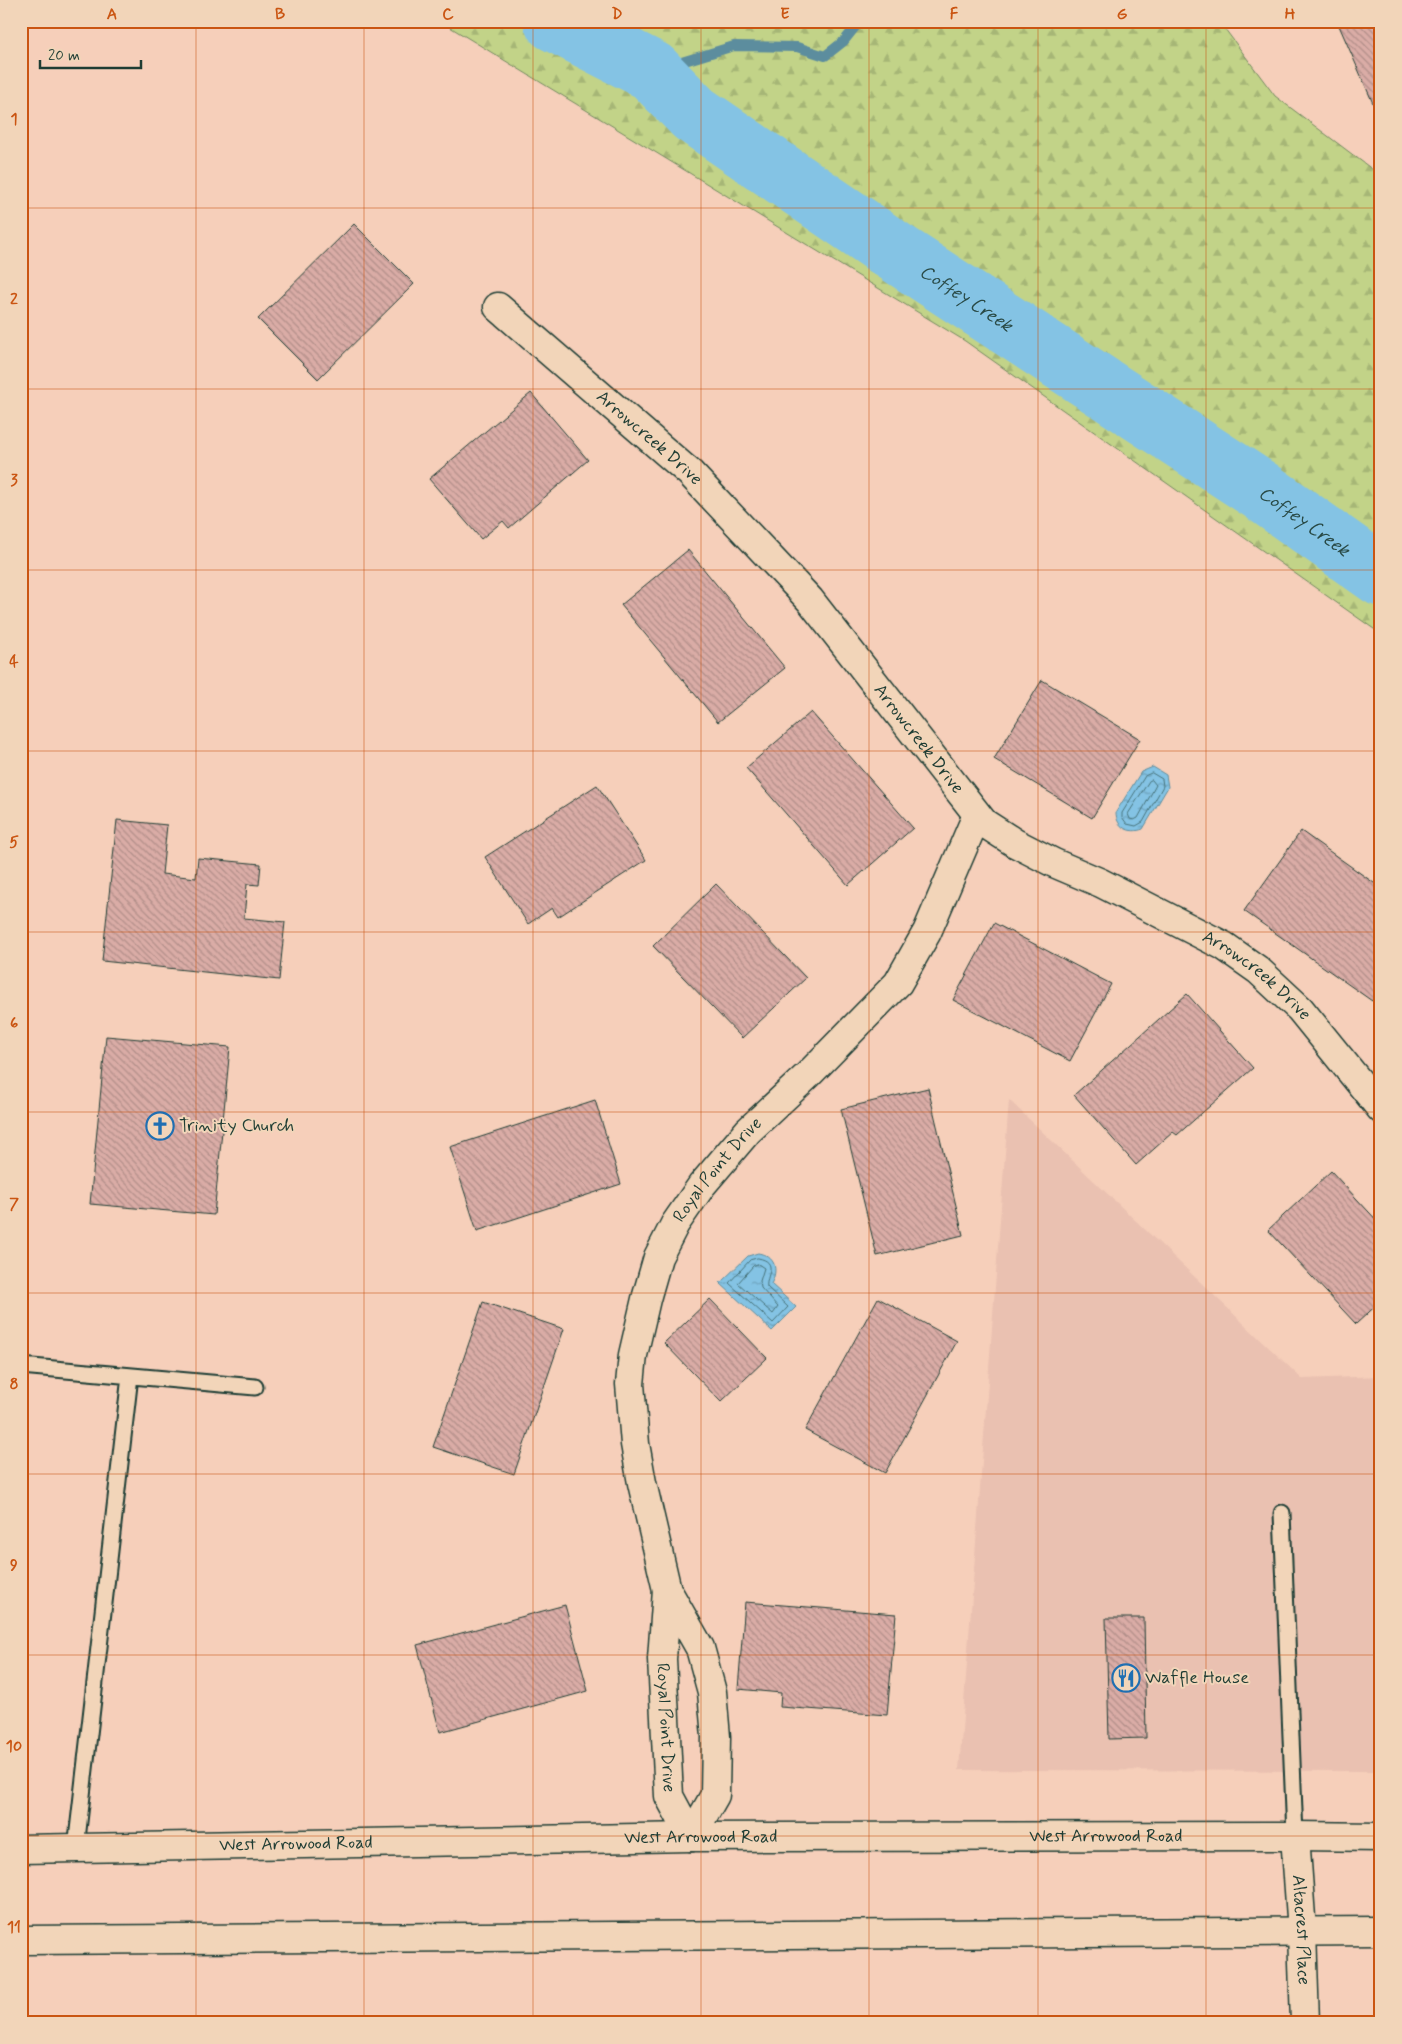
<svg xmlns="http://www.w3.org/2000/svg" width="1402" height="2044" font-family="Mynerve,sans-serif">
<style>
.built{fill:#eac1b1}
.forest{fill:url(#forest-firs);stroke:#70885e}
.water{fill:url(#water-ripples);stroke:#5c8d9e}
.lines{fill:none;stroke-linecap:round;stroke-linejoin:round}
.shore{stroke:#47737a;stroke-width:1}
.stream{stroke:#5c8d9e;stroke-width:10}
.river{stroke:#84c3e4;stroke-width:61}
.building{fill:url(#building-back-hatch);stroke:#1f3d34}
.service-casing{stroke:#1f3d34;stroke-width:19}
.minor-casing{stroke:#1f3d34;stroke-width:31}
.secondary-casing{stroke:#1f3d34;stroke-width:31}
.service{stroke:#f2d5b9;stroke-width:15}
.minor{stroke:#f2d5b9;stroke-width:28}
.secondary{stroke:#f2d5b9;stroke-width:28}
.grid{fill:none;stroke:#ca5512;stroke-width:1;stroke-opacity:0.55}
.labels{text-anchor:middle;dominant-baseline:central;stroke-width:4;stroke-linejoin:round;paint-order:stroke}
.street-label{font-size:18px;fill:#1f3d34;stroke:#f2d5b9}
.poi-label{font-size:18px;fill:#1f3d34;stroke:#f2d5b9;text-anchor:start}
.water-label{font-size:19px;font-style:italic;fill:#294a46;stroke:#f2d5b9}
.neatline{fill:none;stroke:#ca5512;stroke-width:2}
.grid-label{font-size:16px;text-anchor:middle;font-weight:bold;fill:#ca5512}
</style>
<defs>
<pattern id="forest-firs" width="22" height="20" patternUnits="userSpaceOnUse" patternTransform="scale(1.25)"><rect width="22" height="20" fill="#c2d388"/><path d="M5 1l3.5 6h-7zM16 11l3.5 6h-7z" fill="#a6b676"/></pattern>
<pattern id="water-ripples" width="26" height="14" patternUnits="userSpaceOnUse" patternTransform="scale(1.25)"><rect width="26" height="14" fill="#84c3e4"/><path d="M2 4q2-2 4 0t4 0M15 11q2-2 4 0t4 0" fill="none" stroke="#6ba0ba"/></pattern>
<pattern id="building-back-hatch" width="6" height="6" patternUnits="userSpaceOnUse" patternTransform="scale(1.25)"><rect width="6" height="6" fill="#daaca6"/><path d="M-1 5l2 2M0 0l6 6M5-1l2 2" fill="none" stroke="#b08d88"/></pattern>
</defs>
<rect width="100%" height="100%" fill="#f6cfba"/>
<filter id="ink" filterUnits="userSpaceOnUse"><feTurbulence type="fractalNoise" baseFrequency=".02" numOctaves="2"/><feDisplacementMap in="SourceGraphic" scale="10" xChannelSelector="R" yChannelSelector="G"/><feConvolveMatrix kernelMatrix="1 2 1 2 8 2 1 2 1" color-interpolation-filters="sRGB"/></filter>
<g filter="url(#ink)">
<path class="built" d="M1009,1100l293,279 79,-3v395l-422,-1z"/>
<path class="forest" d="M440,21h779l56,75 106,80v458l-416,-293z"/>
<path class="water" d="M1153,767l13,8 2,12 -25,42c-13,5 -27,-1 -27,-17l25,-40z
M758,1253c17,3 21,16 13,31l25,23 -24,24 -52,-48 28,-27z"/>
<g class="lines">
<path class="shore" d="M1152,773l10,6 1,7 -20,36 -7,4 -9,-2 -5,-7v-4l23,-37z
M1152,780l4,5 -18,33 -4,2 -4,-1 -2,-5 21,-33z
M758,1258c22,4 7,18 9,29l21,20 -15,16 -44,-40 21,-23z
M758,1264l6,4 -4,13 1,7 17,19 -5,7 -35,-31 15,-17z"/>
<path class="stream" d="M652,71l82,-25 63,1 28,9 19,-15 16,-20"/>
<path class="river" id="s1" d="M554,21l98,50 42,43 200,137 366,239 121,86"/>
</g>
<path class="building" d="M1337,21h44v96h-2z
M354,224l60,60 -96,95 -60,-60z
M531,393l57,67 -79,68 -6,-7 -22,18 -52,-60z
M688,550l97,118 -67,54 -97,-117z
M1042,680l98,59 -48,79 -98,-59z
M811,712l102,116 -65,57 -102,-117z
M597,785l49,75 -88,57 -6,-9 -24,16 -43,-67z
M117,820l50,5 -5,49 34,4 2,-20 63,6 -2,21 -12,-1 -3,34 41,4 -6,58 -177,-19z
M1301,831l80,57v100l-9,13 -128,-90z
M716,884l90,94 -64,60 -89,-92z
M994,923l117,61 -41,77 -117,-61z
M1187,994l66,74 -76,67 -4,-3 -37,33 -62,-70z
M106,1036l124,11 -16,168 -124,-11z
M1381,1051v14l-7,-7z
M928,1088l35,147 -86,21 -36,-147z
M595,1100l26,84 -144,47 -27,-84z
M1331,1171l50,54v76l-25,23 -88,-94z
M878,1298l79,43 -72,132 -80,-43z
M710,1299l57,59 -46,44 -57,-59z
M483,1302l81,27 -50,145 -81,-27z
M745,1602l151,12 -9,101 -107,-8 1,-14 -43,-4z
M565,1605l23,86 -148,41 -23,-87z
M1106,1618h38l2,120 -37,1z"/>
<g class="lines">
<g class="service-casing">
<path id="service" d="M21,1366l234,21
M1282,1513l13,323
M76,1848l54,-472"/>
</g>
<g class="minor-casing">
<g id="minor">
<path id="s2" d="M498,307l192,166 120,127 174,223 31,20 39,20 47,20 123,63 34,24 42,39 81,100"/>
<path id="s3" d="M667,1590l-5,69 7,137 22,41"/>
<path id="s4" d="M1295,1836l7,95 3,92"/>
<path id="s5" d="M691,1837l24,-42 1,-58 -4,-45 -12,-44 -33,-58 -25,-107 -7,-39 -5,-60 3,-29 13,-56 12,-42 17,-33 27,-39 46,-54 60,-56 90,-92 29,-51 50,-117"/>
</g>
</g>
<g class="secondary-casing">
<g id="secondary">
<path id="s6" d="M21,1849l670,-12 604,-1 86,1"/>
<path d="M21,1940l1360,-9"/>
</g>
</g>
<use href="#service" class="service"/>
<use href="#minor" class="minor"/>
<use href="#secondary" class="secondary"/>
</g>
</g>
<path class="grid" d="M196,21v2002M364,21v2002M533,21v2002M701,21v2002M869,21v2002M1038,21v2002M1206,21v2002M21,208h1360M21,389h1360M21,570h1360M21,751h1360M21,932h1360M21,1112h1360M21,1293h1360M21,1474h1360M21,1655h1360M21,1836h1360"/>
<defs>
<g id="church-ring" transform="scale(1.4375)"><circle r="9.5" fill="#f2d5b9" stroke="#1f6fb2" stroke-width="1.5"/><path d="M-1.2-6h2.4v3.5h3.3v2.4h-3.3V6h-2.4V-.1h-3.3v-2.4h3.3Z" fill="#1f6fb2"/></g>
<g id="restaurant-ring" transform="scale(1.4375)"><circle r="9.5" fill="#f2d5b9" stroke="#1f6fb2" stroke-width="1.5"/><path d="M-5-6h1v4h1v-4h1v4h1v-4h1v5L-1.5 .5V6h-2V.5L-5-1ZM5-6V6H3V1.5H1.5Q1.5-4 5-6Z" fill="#1f6fb2"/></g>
</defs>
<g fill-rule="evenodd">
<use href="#church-ring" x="160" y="1126"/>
<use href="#restaurant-ring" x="1126" y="1678"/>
</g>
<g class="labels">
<g class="street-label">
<text stroke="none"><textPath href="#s2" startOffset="200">Arrowcreek Drive</textPath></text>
<text stroke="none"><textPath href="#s2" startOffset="605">Arrowcreek Drive</textPath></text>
<text stroke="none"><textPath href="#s2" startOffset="1025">Arrowcreek Drive</textPath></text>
<text stroke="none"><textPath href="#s5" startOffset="710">Royal Point Drive</textPath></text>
<text stroke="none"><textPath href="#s3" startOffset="138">Royal Point Drive</textPath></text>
<text stroke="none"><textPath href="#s6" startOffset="1085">West Arrowood Road</textPath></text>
<text stroke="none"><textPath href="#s6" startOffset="680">West Arrowood Road</textPath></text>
<text stroke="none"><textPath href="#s6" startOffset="275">West Arrowood Road</textPath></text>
<text stroke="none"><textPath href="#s4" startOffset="94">Altacrest Place</textPath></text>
</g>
<g class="poi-label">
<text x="179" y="1126">Trinity Church</text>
<text x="1145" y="1678">Waffle House</text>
</g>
<g class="water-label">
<text stroke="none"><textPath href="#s1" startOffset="499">Coffey Creek</textPath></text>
<text stroke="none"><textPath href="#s1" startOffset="904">Coffey Creek</textPath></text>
</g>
</g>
<rect width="1402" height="2044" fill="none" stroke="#f2d5b9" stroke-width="55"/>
<path d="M40 60v8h101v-8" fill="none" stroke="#1f3d34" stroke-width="2.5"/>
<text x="48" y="60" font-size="15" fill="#1f3d34" stroke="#f2d5b9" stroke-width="4" paint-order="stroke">20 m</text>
<rect x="28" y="28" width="1346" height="1988" class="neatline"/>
<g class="grid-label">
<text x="112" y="19">A</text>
<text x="280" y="19">B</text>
<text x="448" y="19">C</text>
<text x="617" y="19">D</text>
<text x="785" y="19">E</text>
<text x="954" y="19">F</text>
<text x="1122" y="19">G</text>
<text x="1290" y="19">H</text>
<text x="14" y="124">1</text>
<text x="14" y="304">2</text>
<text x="14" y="485">3</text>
<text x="14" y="666">4</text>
<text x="14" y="847">5</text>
<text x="14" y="1028">6</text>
<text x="14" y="1209">7</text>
<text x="14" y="1389">8</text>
<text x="14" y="1570">9</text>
<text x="14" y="1751">10</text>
<text x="14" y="1932">11</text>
</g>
</svg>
